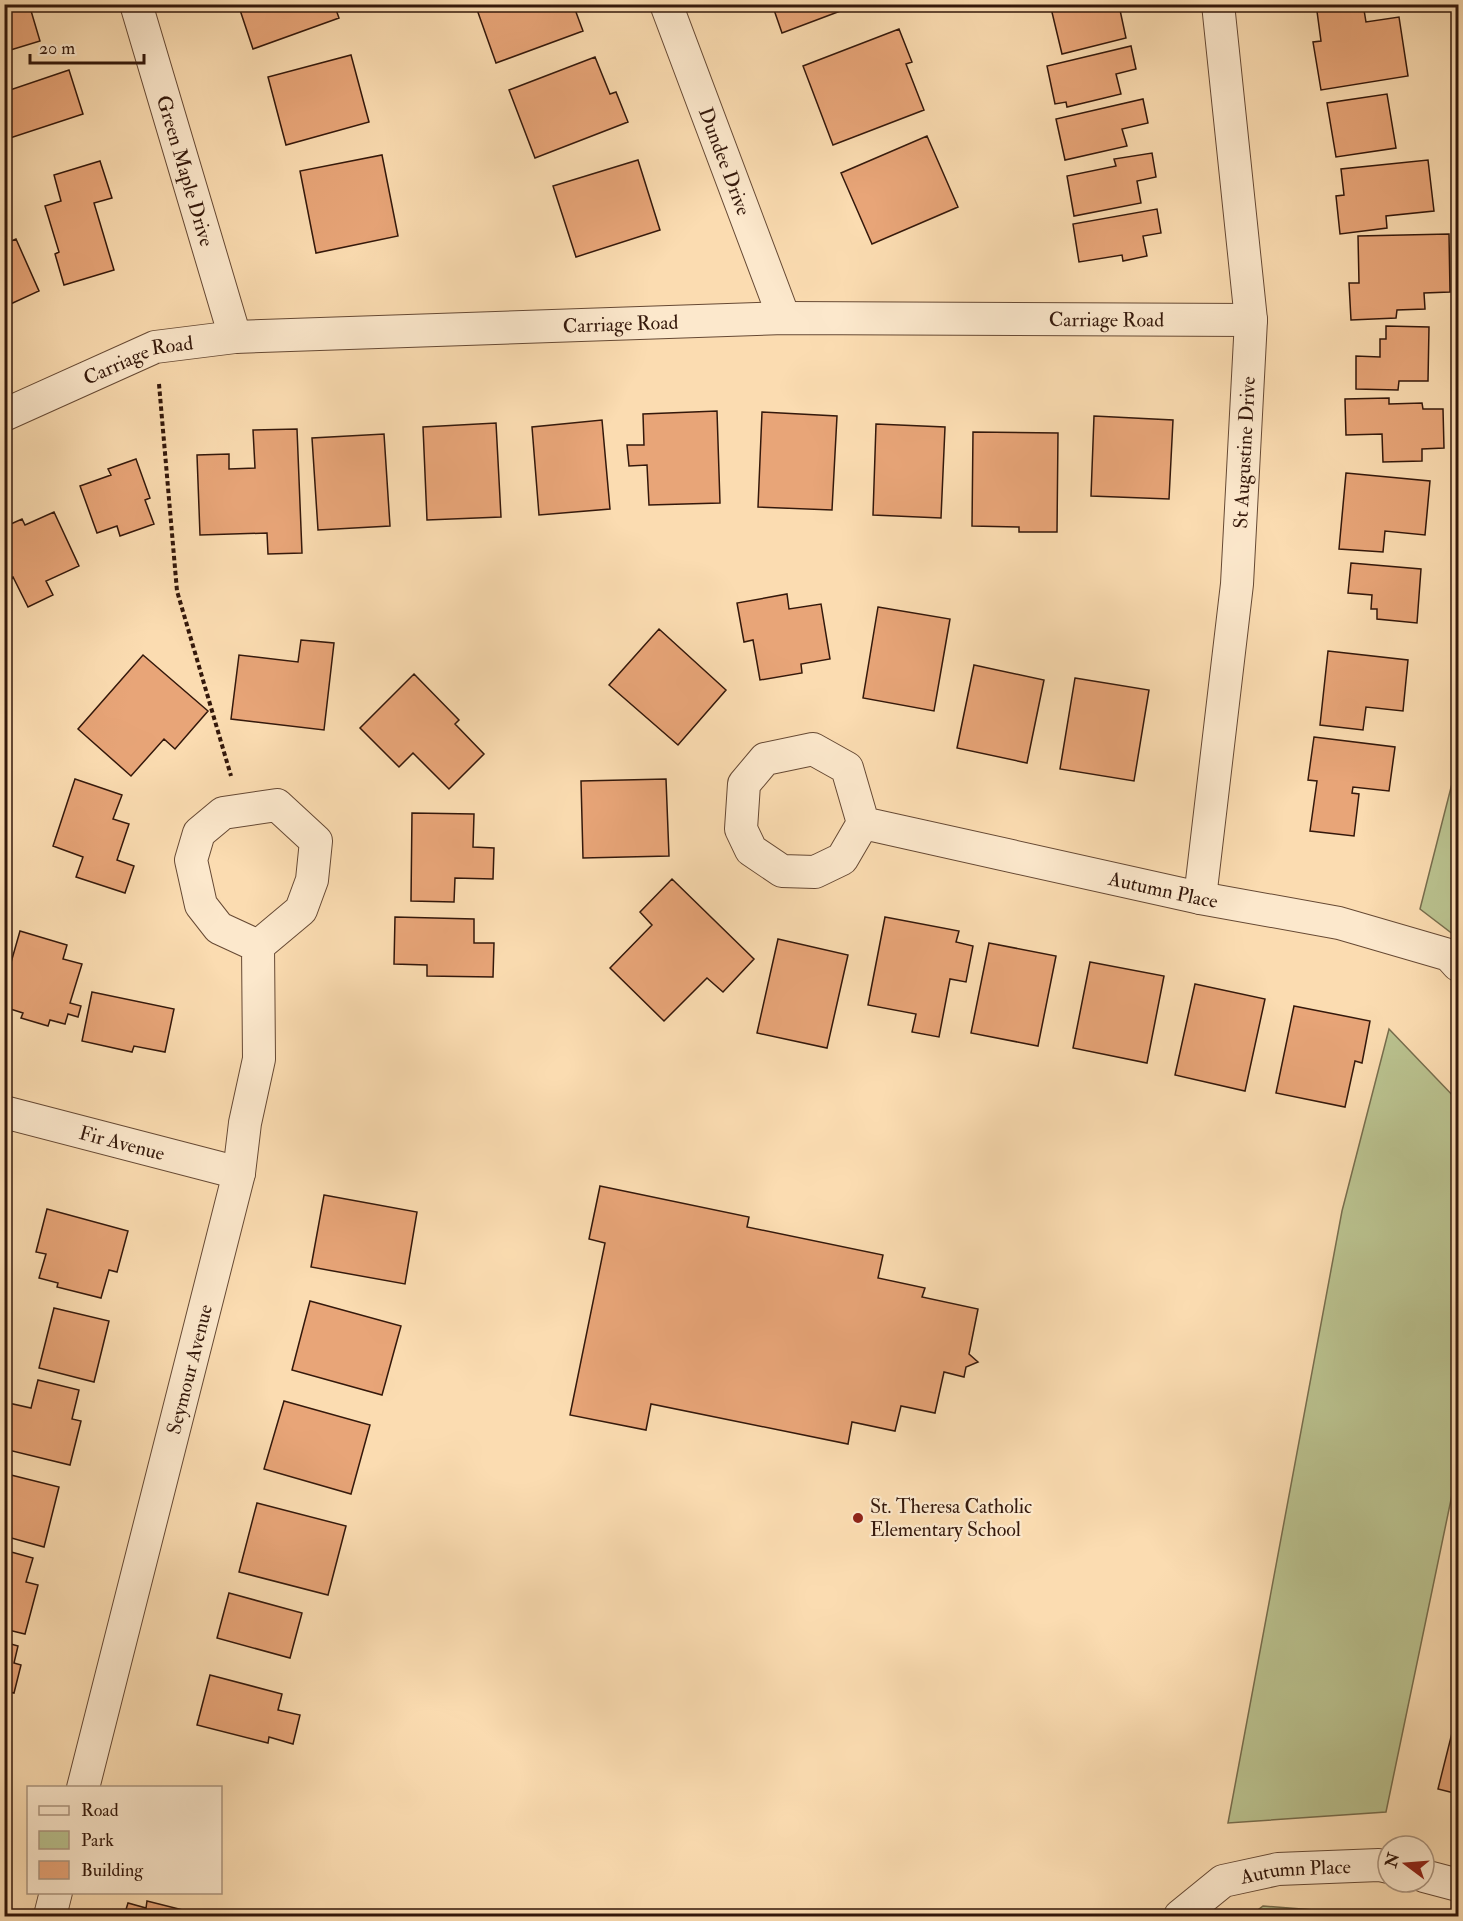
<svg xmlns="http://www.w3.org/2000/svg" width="1463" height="1921" font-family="'IM FELL Double Pica',serif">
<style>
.green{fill:#bac28f;stroke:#776d4d;stroke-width:1.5}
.building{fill:#e8a578;stroke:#34180b;stroke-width:1.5}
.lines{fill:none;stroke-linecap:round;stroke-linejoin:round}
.minor-casing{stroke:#664934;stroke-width:34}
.path{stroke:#34180b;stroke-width:4;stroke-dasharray:4.5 3;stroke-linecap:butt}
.minor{stroke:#fce8cc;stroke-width:32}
.poi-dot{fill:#8f2418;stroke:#fce8cc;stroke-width:2}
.labels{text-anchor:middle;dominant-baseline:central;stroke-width:4.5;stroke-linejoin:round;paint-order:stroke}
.street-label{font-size:20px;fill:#34180b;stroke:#fce8cc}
.poi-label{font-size:20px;fill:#34180b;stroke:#fce8cc;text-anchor:start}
</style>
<rect width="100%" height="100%" fill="#fbdcb1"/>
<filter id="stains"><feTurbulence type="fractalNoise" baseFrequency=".00333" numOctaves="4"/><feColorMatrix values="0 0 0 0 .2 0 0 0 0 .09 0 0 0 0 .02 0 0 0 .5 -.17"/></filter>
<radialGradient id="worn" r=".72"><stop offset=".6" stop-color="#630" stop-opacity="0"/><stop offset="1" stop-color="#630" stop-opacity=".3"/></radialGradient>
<path class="green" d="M1458,760v178l-38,-29z
M1389,1029l69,72v365l-72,346 -158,11 114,-612z
M1263,1906l102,8v2h-115z"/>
<path class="building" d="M4,4h25l11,37 -36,11z
M238,4h96l5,14 -86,31z
M475,4h98l10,27 -87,32z
M772,4h87l-77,29z
M1050,4h74l1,5 -5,1 6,28 -64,16z
M1316,4h47l3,18 33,-5 9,59 -87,14 -8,-48 8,-1z
M899,29l13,33 -6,2 18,46 -91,35 -30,-79z
M1131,46l5,23 -20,5 5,20 -54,13 -1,-5 -11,2 -8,-38z
M351,55l18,67 -83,23 -18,-68z
M595,57l15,37 6,-2 12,30 -93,36 -26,-68z
M69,70l14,44 -79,26v-48z
M1387,94l9,54 -60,9 -9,-54z
M1143,99l5,24 -26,6 5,17 -62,14 -9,-41z
M927,136l31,71 -86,37 -31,-71z
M1152,153l4,24 -19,4 4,22 -67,13 -7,-40 49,-10 -2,-7z
M382,155l16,81 -82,17 -16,-82z
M638,160l22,70 -84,27 -23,-71z
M1428,160l6,51 -48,5 1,12 -47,6 -4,-38 8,-1 -3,-26z
M100,161l12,37 -18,5 20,67 -50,15 -9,-31 4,-2 -14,-46 16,-5 -7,-26z
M1157,209l4,24 -18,3 4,20 -24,5 -1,-6 -43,7 -6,-38z
M1449,234l1,58 -26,1 1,16 -28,1 -1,8 -45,2 -2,-37h10l-1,-47z
M16,239l23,52 -35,16v-63z
M1386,326l43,1 -1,54h-29l-1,9 -42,-1v-33l24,1v-18h6z
M1389,398v6l33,-1 1,6h20l1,39 -22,1v12l-39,1 -1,-28 -36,1 -1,-36z
M717,411l3,92 -71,2 -2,-40 -18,1 -2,-21h17l-1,-31z
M762,412l75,4 -5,94 -74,-3z
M1094,416l79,4 -4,79 -78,-3z
M602,420l8,89 -71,6 -7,-88z
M496,423l5,94 -74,3 -4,-93z
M876,424l69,3 -4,91 -68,-3z
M297,429l5,124 -34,1 -1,-21 -67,2 -3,-80 32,-1v15l26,-1 -2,-38z
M973,432l85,1 -1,99h-38v-5l-47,-1z
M384,434l6,92 -72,4 -6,-92z
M136,459l14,39 -5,2 9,24 -34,12 -3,-10 -20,7 -17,-47 31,-11 -3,-6z
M1346,473l84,8 -5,54 -40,-4 -2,21 -44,-3z
M54,512l25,54 -33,15 7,14 -25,12 -15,-30 -9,4v-54l18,-8 3,6z
M1351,563l70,6 -4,54 -40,-4v-10h-6l1,-14 -24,-2z
M787,594l2,15 32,-5 9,55 -29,5 1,9 -42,7 -7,-40 -9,2 -7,-39z
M878,607l72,12 -16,92 -71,-13z
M659,629l67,61 -48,55 -69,-60z
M301,640l33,3 -10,87 -93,-11 8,-64 59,7z
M1328,651l80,9 -5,51 -37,-4 -3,23 -43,-5z
M143,655l65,56 -33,38 -11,-10 -33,37 -53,-47z
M974,665l70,15 -17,83 -70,-15z
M414,674l45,46 -4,4 29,30 -35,35 -36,-36 -14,14 -39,-39z
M1075,678l74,12 -15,91 -74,-12z
M1314,737l81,10 -6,44 -36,-4 -1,6 7,1 -5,42 -44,-5 7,-50 -9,-1z
M75,779l47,16 -9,24 16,5 -12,36 17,6 -9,27 -49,-16 7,-20 -30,-11z
M666,779l3,77 -86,2 -2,-77z
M412,813l62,1 -1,33 21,1 -1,31 -38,-1 -1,24 -43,-1z
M672,879l82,80 -31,33 -16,-14 -43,43 -54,-53 42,-43 -12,-13z
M395,917l79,2v24h20l-1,34 -66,-1v-11l-33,-1z
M885,917l74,14 -3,11 17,4 -7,36 -16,-3 -11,58 -27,-5 4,-18 -48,-9z
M20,931l47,14 -4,14 19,5 -12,39 11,3 -3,11 -10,-3 -3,10 -15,-4 -2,6 -27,-8 2,-5 -19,-6v-20z
M4,939l6,1 -6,19z
M778,939l70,16 -21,93 -70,-15z
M989,943l67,13 -18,90 -67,-13z
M1090,962l74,14 -17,87 -74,-15z
M1195,984l70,15 -20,92 -70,-16z
M92,992l82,17 -9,43 -31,-6 -2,6 -50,-11z
M1294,1006l76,15 -8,42 -7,-2 -10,46 -69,-14z
M600,1186l149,31 -2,10 136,28 -5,23 47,10 -3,9 56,12 -9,45 9,8 -12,5 -2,10 -20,-5 -9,41 -34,-7 -6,25 -43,-9 -4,22 -197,-40 -5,26 -76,-15 35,-172 -16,-4z
M324,1195l93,17 -12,72 -94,-17z
M47,1209l81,22 -11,41 -8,-2 -8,28 -44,-11 1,-4 -19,-5 7,-24 -10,-2z
M310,1301l91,25 -19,69 -90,-25z
M54,1308l55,13 -15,61 -55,-14z
M38,1380l41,10 -7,29 9,2 -11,44 -66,-16v-47l27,6z
M284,1401l86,24 -19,69 -87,-25z
M11,1475l48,12 -15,60 -40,-11v-38z
M257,1503l89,23 -18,69 -89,-23z
M4,1550l29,8 -7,24 12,3 -13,49 -21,-5z
M229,1593l73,20 -12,45 -73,-20z
M4,1642l14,4 -4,17 7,2 -7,28 -10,-2z
M210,1675l72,19 -4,16 22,5 -7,29 -24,-7 -1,6 -71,-18z
M1458,1709v85l-20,-5z
M147,1901l44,11 -1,4h-66l4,-13 18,5z"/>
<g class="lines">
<g class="minor-casing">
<g id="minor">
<path id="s1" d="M136,4l99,333"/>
<path id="s2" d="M666,4l118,314"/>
<path id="s3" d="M4,415l151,-68 80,-10 549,-19 467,2"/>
<path id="s4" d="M863,823l-21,36 -27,13 -33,-1 -31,-21 -10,-21 3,-45 21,-25 48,-10 34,19 16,55 337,75 139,25 110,32 9,10"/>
<path id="s5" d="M1200,898l37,-314 14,-264 -33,-316"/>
<path id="s6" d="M4,1112l235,61"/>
<path id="s7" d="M83,1788l156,-615 6,-50 14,-64 -1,-113 -39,-18 -18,-23 -10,-45 8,-27 24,-20 54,-8 39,36 -4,39 -11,30 -43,36"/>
<path d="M1424,1876l34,9"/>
<path d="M50,1916l6,-24"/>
<path id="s8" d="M1180,1916l43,-35 55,-12 101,-4 9,2"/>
</g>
</g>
<path class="path" d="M159,384l18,207 54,185"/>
<use href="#minor" class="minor"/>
</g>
<circle class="poi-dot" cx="858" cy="1518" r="6"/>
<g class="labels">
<g class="street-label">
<text stroke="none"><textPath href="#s2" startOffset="168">Dundee Drive</textPath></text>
<text stroke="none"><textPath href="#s1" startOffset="174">Green Maple Drive</textPath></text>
<text stroke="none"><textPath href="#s3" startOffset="1118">Carriage Road</textPath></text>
<text stroke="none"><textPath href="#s3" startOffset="632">Carriage Road</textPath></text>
<text stroke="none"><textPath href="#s3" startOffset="146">Carriage Road</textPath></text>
<text stroke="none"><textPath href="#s5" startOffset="448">St Augustine Drive</textPath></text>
<text stroke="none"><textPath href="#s4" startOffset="696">Autumn Place</textPath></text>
<text stroke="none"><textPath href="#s6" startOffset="122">Fir Avenue</textPath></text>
<text stroke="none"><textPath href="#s7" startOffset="432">Seymour Avenue</textPath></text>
<text stroke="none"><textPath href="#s8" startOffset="129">Autumn Place</textPath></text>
</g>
<g class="poi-label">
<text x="870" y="1506">St. Theresa Catholic<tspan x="870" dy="23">Elementary School</tspan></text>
</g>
</g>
<rect width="1463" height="1921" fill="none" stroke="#fbdcb1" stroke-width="24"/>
<rect x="6" y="6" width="1451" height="1909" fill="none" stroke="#34180b" stroke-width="3"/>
<rect x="12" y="12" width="1439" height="1897" fill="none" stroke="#34180b" stroke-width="1.5"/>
<rect x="27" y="1786" width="195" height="108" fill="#fce8cc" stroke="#ac957f" stroke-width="1.5"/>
<rect x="39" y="1806" width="30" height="9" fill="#fce8cc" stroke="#ac957f" stroke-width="1.5"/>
<text x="81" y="1816" font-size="18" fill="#34180b">Road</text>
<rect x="39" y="1831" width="30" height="18" fill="#bac28f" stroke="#ac957f" stroke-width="1.5"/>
<text x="81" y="1846" font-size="18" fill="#34180b">Park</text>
<rect x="39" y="1861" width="30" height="18" fill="#e8a578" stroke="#ac957f" stroke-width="1.5"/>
<text x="81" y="1876" font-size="18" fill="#34180b">Building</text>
<g transform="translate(1406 1864) rotate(286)"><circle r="28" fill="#fce8cc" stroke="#ac957f" stroke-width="1.5"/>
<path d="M0-4.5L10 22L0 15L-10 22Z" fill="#8f2418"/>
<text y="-9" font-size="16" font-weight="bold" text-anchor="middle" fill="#34180b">N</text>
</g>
<path d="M30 54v9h114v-9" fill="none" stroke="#34180b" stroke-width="3"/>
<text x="39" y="54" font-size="18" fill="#34180b" stroke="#fce8cc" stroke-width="4.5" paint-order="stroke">20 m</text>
<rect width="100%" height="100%" filter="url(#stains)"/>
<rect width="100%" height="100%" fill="url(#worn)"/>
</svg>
